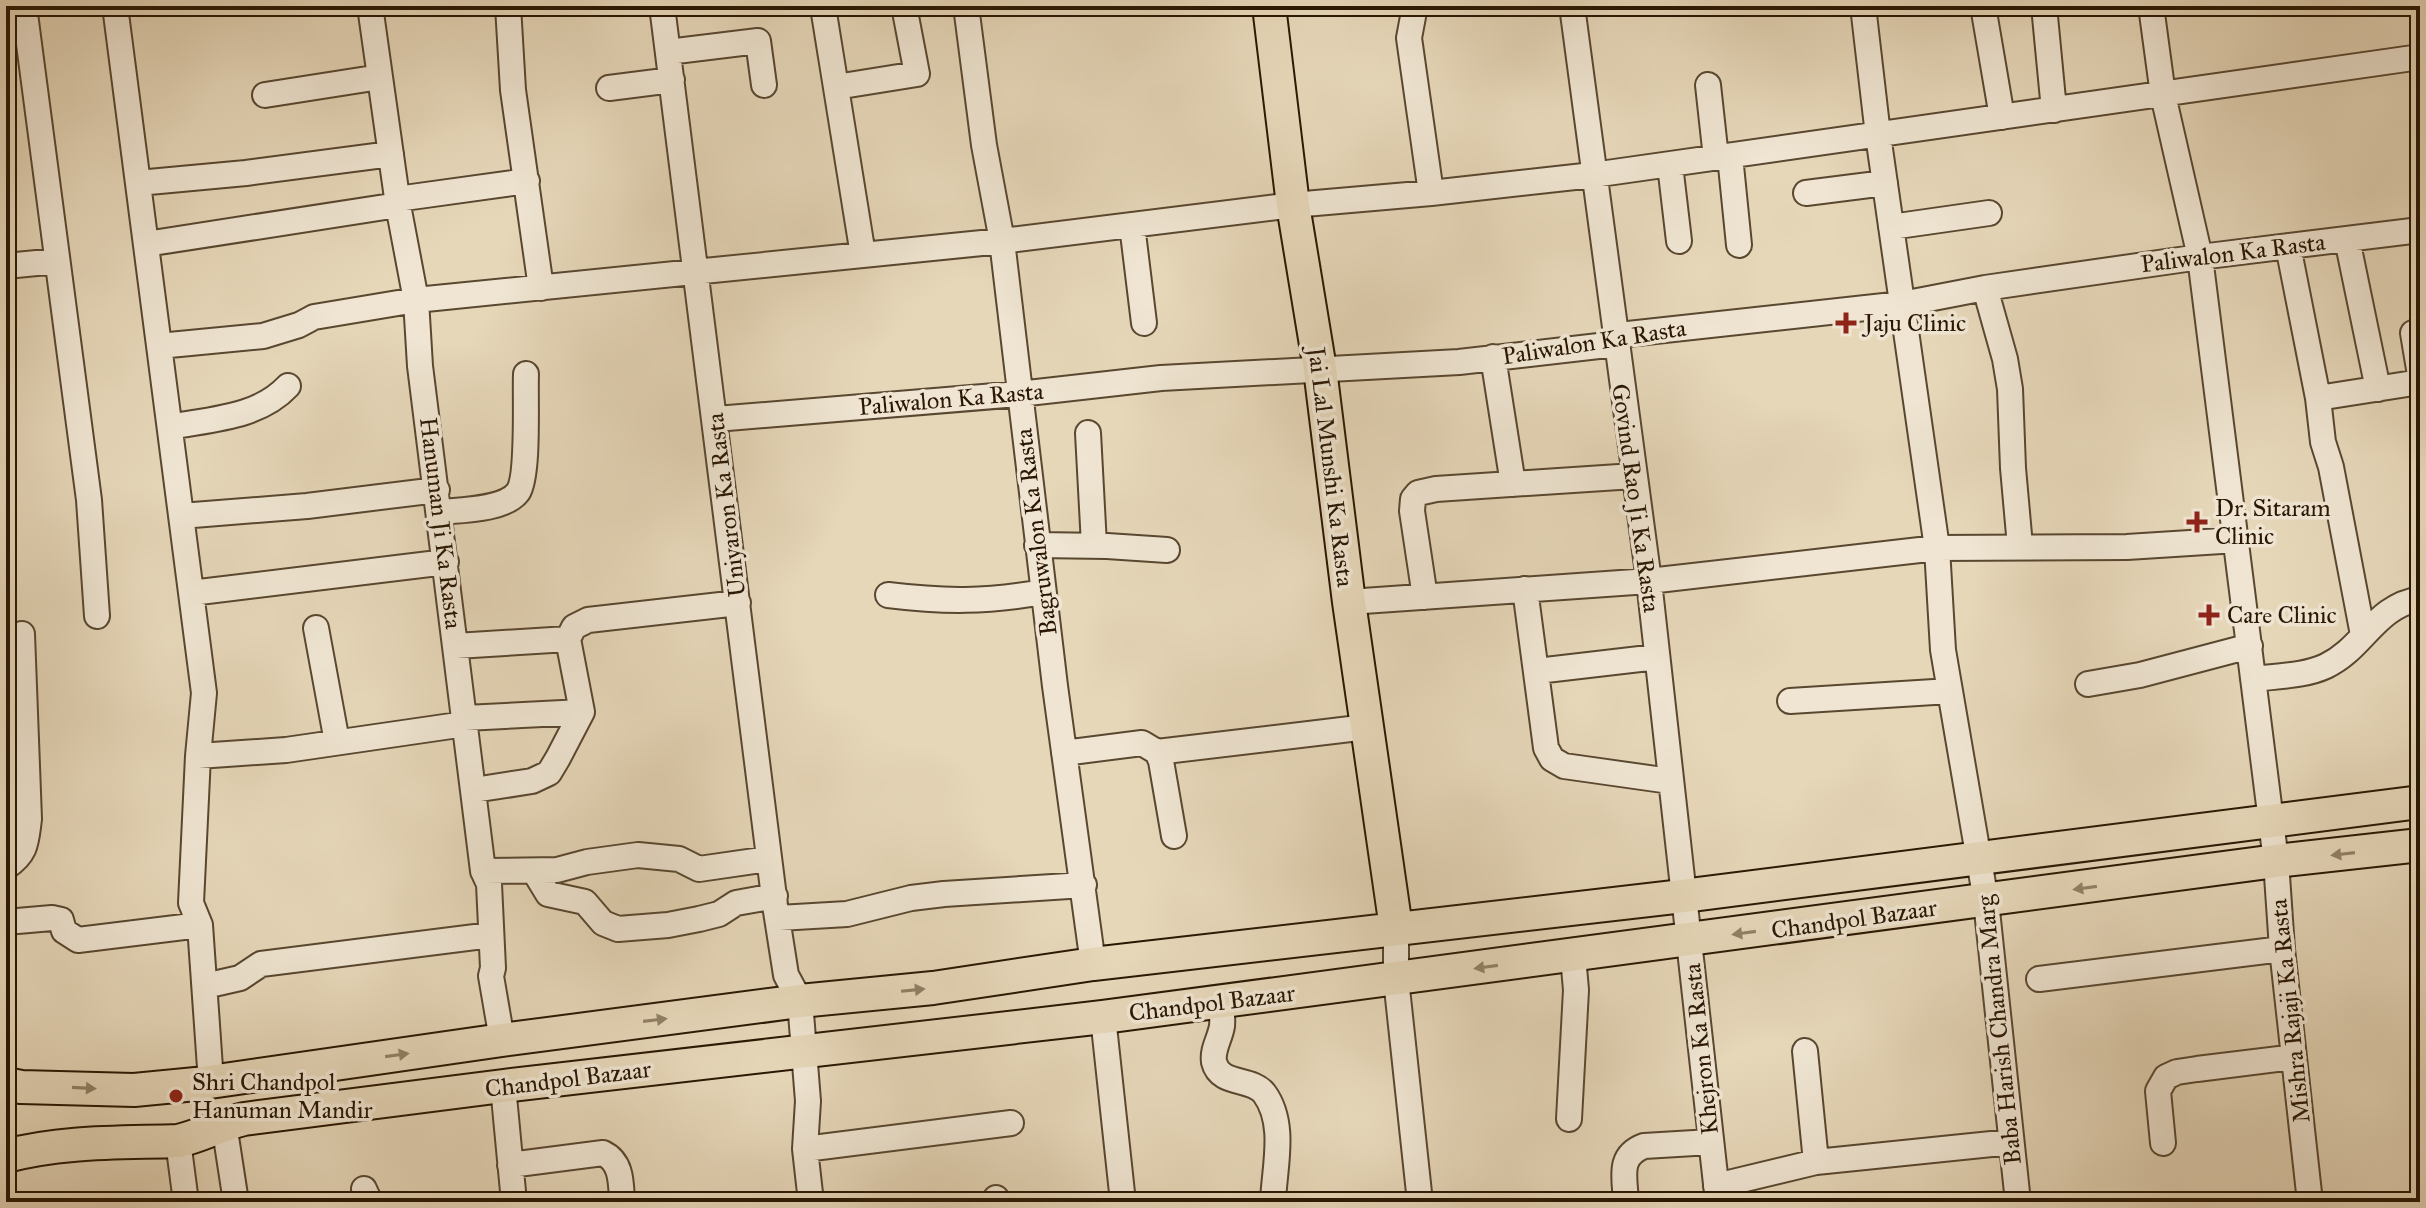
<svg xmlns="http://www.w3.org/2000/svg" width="2426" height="1208" font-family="'IM FELL Great Primer',serif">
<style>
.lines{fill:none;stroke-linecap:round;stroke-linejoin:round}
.minor-casing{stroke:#594730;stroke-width:28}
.major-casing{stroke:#2a1703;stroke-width:36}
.minor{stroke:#efe5d2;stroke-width:24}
.major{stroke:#e6d7b9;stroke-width:32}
.oneway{fill:#918167}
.poi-dot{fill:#8f2418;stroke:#efe5d2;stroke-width:3}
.labels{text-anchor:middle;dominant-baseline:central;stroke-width:7;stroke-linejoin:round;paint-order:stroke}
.street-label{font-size:24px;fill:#2a1703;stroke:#efe5d2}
.poi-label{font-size:24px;fill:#2a1703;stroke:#efe5d2;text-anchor:start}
</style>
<rect width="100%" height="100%" fill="#e6d7b9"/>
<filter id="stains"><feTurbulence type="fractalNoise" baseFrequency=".0025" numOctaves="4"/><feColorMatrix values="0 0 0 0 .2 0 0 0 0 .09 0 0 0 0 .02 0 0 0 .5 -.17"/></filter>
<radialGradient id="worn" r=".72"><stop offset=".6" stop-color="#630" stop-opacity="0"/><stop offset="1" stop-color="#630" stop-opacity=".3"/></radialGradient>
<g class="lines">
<g class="minor-casing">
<path id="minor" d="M24,6l65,494 8,116
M115,6l89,687 -6,63 -7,147 9,22 11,157
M370,6l28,199 18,95 4,66 63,505 6,13 4,84 -2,8 11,64
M508,6l5,84 28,198
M662,6l113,899 11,70 14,26 8,100 -3,48 6,53
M966,6l18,139 18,96 53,445 38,278
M1415,6l-6,32 22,155
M1572,6l77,575 69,621
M1863,6l15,129 59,413 6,102 43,251 32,301
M1983,6l19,111
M2044,6l10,104
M2151,6l12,89 37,162 76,604 6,88 28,253
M823,7l40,248
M668,52l90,-11 6,44
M1708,85l8,73
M836,87l81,-13 -13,-68
M609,88l63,-8
M265,95l115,-18
M1730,156l9,89
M1670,165l9,76
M138,183l108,-10 145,-19
M1806,193l79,-10
M397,199l130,-18
M1132,225l12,98
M1891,227l98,-14
M2347,239l31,150
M146,244l252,-39
M2288,246l30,152
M6,266l51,-5
M1985,288l20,71 5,30 3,79 7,78
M2413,333l7,42
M159,346l104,-10 36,-11 15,-8 102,-17 586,-59 291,-36 138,-12 162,-18 827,-118
M1493,357l20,127
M716,419l303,-25 142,-16 298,-16 157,-18 3,-9 283,-31 83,-16 215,-31 220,-27
M170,427c41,-8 88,-9 118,-41
M1088,433l6,112
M440,512c20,-2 65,-2 78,-20 11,-16 7,-95 8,-118
M181,516l126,-10 130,-16
M1037,545l70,1 60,4
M1525,589l21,159 6,11 12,7 106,15
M191,593l255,-31
M888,595c57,7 98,7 155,-3
M1425,597l-13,-86 1,-12 5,-6 18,-4 198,-13
M1349,602l300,-21 288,-33 190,-1 110,-7
M316,628l21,114
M2363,635l-32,-168 -8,-25 -5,-44 102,-16
M456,646l112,-7
M1537,671l120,-14
M2253,679c24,-3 52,-3 73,-13 38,-18 49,-60 94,-67
M2088,684l52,-9 110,-29
M1790,701l160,-10
M465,718l117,-6
M1157,752l210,-25
M1064,753l78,-10 15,9 4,9 13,75
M198,756l88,-6 179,-26
M474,790l58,-9 17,-8 9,-15 24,-46 -14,-73 6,-12 14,-7 150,-17
M6,867c21,-14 20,-25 23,-48l-7,-185
M483,871l74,-1 30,-8 51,-7 41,4 20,10 70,-10
M534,871l14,23 37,8 18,21 15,6 50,-4 31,-6 20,-5 17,-11 39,-7
M779,918l68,-4 64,-16 33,-4 140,-9
M6,922l46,-4 9,2 3,11 14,9 122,-15
M1396,928v51l24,223
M2039,979l243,-30
M205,986l35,-8 21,-14 230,-29
M1221,1002c0,8 2,16 1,24 -2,13 -10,23 -8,36 6,24 37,15 50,31 23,31 10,75 9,109
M1103,1017l20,185
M1805,1051l11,111
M503,1086l11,116
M1569,1119l7,-129 -3,-34
M224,1124l12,78
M178,1141l8,61
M2163,1143l-5,-52 8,-14 11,-5 20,-3 97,-12
M805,1149l206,-26
M510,1165l93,-12c19,9 18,30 19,49
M1716,1186l100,-24 195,-20
M364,1189l6,13
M996,1202v-4
M1626,1202c-1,-24 -9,-46 18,-56l67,-4"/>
</g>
<g class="major-casing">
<path id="major" d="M1269,6l24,199 27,164 29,233 47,326
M6,1084l15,3 113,3 62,-6 306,-44 298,-39 133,-13 160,-24 590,-68 737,-94
M6,1156c57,-15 113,-13 172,-15 23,-5 43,-17 66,-22l259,-33 600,-69 1173,-156 144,-16"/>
</g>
<use href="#minor" class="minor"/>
<use href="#major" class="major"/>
</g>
<defs><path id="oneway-solid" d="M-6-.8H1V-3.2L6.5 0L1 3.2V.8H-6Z" transform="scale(2)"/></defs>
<g class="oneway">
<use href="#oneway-solid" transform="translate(2343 854) rotate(173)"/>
<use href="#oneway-solid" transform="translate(2085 888) rotate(172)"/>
<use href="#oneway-solid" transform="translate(1744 933) rotate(172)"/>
<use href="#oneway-solid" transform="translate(1486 967) rotate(172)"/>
<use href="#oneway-solid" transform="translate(913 990) rotate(-6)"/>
<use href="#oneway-solid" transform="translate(655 1020) rotate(-7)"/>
<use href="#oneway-solid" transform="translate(397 1055) rotate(-8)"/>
<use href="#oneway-solid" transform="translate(84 1088) rotate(3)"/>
</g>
<g class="poi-dot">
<path d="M1842 311h8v8h8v8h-8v8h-8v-8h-8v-8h8z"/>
<path d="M2193 510h8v8h8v8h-8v8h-8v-8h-8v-8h8z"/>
<path d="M2205 603h8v8h8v8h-8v8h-8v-8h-8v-8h8z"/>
<circle cx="176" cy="1096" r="8"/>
</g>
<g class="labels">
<g class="street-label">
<text transform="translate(2233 253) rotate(-7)">Paliwalon Ka Rasta</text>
<text transform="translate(1594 342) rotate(-9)">Paliwalon Ka Rasta</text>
<text transform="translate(951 399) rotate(-5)">Paliwalon Ka Rasta</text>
<text transform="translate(1331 467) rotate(83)">Jai Lal Munshi Ka Rasta</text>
<text transform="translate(1636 498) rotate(82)">Govind Rao Ji Ka Rasta</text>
<text transform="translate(726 505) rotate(-97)">Uniyaron Ka Rasta</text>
<text transform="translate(441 523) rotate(83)">Hanuman Ji Ka Rasta</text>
<text transform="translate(1036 532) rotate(-97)">Bagruwalon Ka Rasta</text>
<text transform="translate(1854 919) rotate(-8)">Chandpol Bazaar</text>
<text transform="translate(1212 1003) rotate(-7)">Chandpol Bazaar</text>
<text transform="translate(2290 1011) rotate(-96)">Mishra Rajaji Ka Rasta</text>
<text transform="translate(1999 1030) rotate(-96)">Baba Harish Chandra Marg</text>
<text transform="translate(1701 1049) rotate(-96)">Khejron Ka Rasta</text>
<text transform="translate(568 1079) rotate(-7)">Chandpol Bazaar</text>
</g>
<g class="poi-label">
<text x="1864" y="323">Jaju Clinic</text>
<text x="2215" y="508">Dr. Sitaram<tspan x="2215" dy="28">Clinic</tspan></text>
<text x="2227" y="615">Care Clinic</text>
<text x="192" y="1082">Shri Chandpol<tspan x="192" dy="28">Hanuman Mandir</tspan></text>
</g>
</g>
<rect width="2426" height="1208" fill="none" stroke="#e6d7b9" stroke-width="32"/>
<rect x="8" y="8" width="2410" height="1192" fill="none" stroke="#2a1703" stroke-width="4"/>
<rect x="16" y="16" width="2394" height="1176" fill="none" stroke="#2a1703" stroke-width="2"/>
<rect width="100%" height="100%" filter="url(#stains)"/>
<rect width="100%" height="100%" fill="url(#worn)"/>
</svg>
